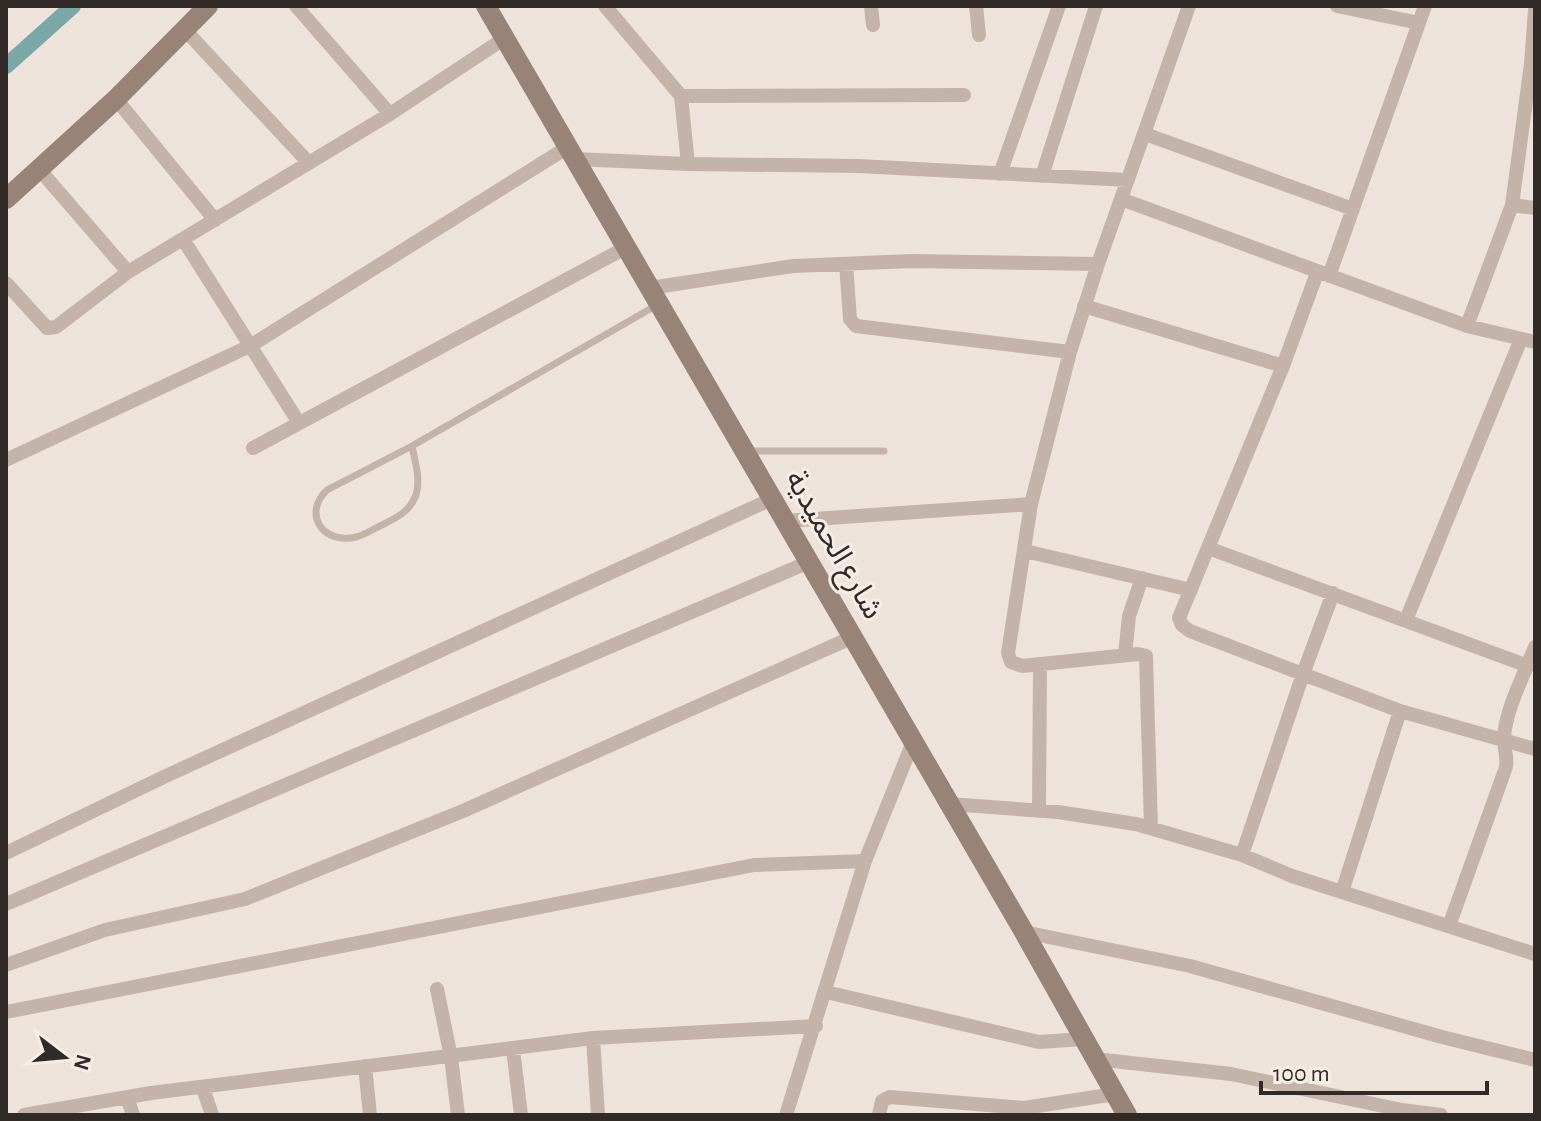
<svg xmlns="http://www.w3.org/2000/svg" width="1541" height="1121" font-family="'Alegreya Sans','Noto Sans Arabic',sans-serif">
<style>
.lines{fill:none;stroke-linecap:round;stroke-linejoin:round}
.canal{stroke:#7ca7a7;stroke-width:16}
.lane{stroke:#c4b3a8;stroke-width:7}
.street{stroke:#c4b3a8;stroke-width:14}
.secondary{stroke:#988379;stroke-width:20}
.labels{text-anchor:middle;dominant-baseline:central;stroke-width:6;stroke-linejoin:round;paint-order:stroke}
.street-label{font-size:30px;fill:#322a27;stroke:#f6eee6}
</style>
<rect width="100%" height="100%" fill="#eee3da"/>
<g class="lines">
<path class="canal" d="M6,66l67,-60"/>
<path class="lane" d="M412,446c3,16 9,33 4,49 -6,16 -18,22 -32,29 -9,4 -19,11 -28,13 -33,8 -54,-23 -29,-47l85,-44 245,-141
M747,451h137"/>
<path class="street" d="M296,6l94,108
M605,6l76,90 283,-1
M871,6l2,19
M976,6l3,29
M1337,6l82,17
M185,30l124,133
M681,96l7,68
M116,99l99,121
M1145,134l208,75
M575,159l113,5 170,2 270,14
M39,169l89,103
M1000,174l59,-168
M1042,176l54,-170
M1121,199l346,127 68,16
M1512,205l23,3
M183,239l116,184
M846,264l4,55 6,7 214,26
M1329,276l96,-270
M6,283l41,45 9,-1 72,-55 262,-158 115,-76
M650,288l143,-22 118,-5 187,3
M1084,306l199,60 34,-93
M1467,326l45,-121 19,-141 4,-54
M1283,366l-104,252 3,7 8,6 210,80 135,38
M253,448l374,-201
M6,460l244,-114 318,-199
M785,521l246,-17
M1208,548l320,118
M1025,551l166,39
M1406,620l115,-281
M1125,655l4,-39 13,-38
M949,804l109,8 78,12 106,31 50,21 243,78
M1039,811l1,-147
M1151,828l-5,-172 -8,-2 -116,12 -11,-4 -3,-9 23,-149 39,-152 28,-88 91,-258
M6,853l162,-78 604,-276
M1242,855l61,-181 30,-81
M1342,892l58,-181
M6,904l803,-342
M1449,926l57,-159c2,-11 -3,-20 -2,-31 3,-30 20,-61 31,-89
M1024,932l166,34 252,71 93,23
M6,965l99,-35 140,-31 218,-88 390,-174
M437,989l14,68 7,58
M826,992l213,50 45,-3
M6,1012l748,-147 111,-4
M593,1038l5,77
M513,1049l8,66
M1095,1059l136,15 171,36 39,5
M365,1066l5,49
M203,1088l9,27
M127,1097l6,18
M24,1115l127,-22 442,-55 223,-12
M786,1115l79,-254 48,-119
M879,1115l3,-14 8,-4 134,11 91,-14"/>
<path class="secondary" d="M486,6l538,926 103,183
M6,199l110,-100 92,-93"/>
</g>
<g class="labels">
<g class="street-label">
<text transform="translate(834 545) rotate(60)">شارع الحميدية</text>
</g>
</g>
<rect width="1541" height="1121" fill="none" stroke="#322a27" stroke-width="16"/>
<g transform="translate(64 1057) rotate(106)" stroke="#f6eee6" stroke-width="6" paint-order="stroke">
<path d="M0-6L14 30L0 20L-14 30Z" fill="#322a27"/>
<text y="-12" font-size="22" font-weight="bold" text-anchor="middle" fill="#322a27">N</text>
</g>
<path d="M1261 1081v12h226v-12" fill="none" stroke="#322a27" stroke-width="4"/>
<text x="1273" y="1081" font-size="24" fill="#322a27" stroke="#f6eee6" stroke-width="6" paint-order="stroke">100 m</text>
</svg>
